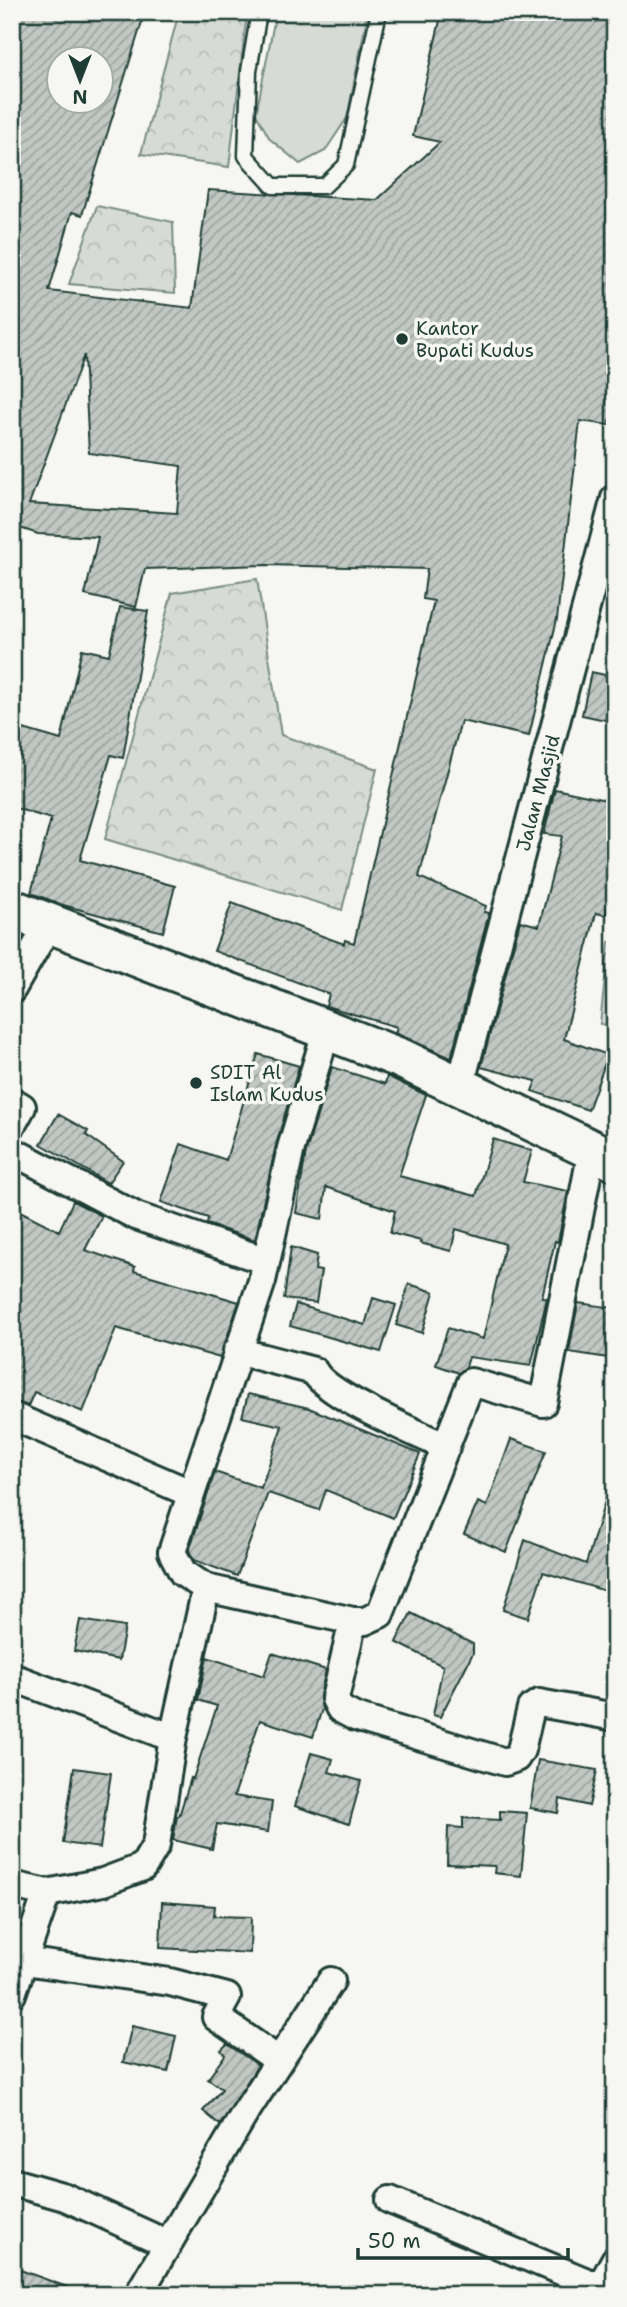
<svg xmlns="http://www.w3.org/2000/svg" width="627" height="2307" font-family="'Shantell Sans',sans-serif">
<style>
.green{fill:#d6dbd6;stroke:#7a8c85;stroke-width:2}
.forest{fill:url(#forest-crowns);stroke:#7a8c85;stroke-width:2}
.building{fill:url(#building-hatch);stroke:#1f3d34;stroke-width:2;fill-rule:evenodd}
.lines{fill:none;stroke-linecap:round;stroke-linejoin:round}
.lane-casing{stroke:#1f3d34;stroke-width:19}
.street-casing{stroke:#1f3d34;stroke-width:32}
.secondary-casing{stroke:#1f3d34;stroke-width:44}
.lane{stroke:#f6f6f2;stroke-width:14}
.street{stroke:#f6f6f2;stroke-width:26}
.secondary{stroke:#f6f6f2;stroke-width:38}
.poi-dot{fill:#1f3d34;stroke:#f6f6f2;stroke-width:2.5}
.labels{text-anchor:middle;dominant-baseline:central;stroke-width:7;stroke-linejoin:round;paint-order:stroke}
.poi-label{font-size:19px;fill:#1f3d34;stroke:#f6f6f2;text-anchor:start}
.street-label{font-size:19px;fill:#1f3d34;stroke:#f6f6f2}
</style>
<defs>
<pattern id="forest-crowns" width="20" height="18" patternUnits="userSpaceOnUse" patternTransform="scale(1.75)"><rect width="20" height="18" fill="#d6dbd6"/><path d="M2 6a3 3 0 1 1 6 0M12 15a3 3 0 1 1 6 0" fill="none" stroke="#b7bdb8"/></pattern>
<pattern id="building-hatch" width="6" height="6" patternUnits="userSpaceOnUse" patternTransform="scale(1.75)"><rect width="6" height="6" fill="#c1c8c3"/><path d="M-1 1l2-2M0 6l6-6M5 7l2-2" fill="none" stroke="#9ca49f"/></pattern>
</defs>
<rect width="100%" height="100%" fill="#f6f6f2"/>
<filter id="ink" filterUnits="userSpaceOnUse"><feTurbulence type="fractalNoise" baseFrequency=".0143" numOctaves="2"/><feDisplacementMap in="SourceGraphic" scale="14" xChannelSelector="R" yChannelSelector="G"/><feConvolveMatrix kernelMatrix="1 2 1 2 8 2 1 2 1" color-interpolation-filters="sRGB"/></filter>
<g filter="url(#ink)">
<path class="green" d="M276,12h92l-21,106 -22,33 -25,13 -30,-25 -14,-25z"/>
<path class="forest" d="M179,12h68l-18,155 -88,-13z
M97,206l76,16 2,71 -106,-9z
M257,579l24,156 96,34 -35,141 -237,-71 67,-246z
M609,942h6v84l-15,-2z"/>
<path class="building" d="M12,12h133l-63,203 -10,-3 -23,79 143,17 16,-118 169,10 63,-58 -27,-6 29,-124h173v388l-6,25 -29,-4 -23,198 -28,117 -68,-15 -42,156 67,29 -2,6 5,1 -38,145 -56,-25 2,-6 -71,-21 3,-12 -115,-43 18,-48 112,41 1,-4 9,3 80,-342 -11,-2 4,-30 -161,-4 -121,4 -9,38 -51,-12 13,-58 -60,-3 -18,-6 -5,14h-3v-390l9,-26 -9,-3zM60,60h42v42h-42zM84,355l5,98 92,13 -4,47 -148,-9z
M120,607l28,4 -25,147 -12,-3 -31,105 95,26 -12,46 -100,-27 -32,-12 20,-74 -39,-12v-52l8,-27 41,12 21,-91 27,6z
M591,672l24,5v45l-33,-7z
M555,789l60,13v104l-7,-1 -2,10 -10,-2 -32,126 44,16 -20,55 -56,-19 4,-10 -55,-14 39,-146 19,5 23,-90 -18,-2z
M258,1054l41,12 -23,79 -21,95 -48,-16 1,-6 -47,-16 20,-58 45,16z
M332,1067l53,17 2,-8 39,19 -27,81 77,20 17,-57 39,12 -9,31 45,9 -10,51 -3,-1 -13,56 5,1 -16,68 -62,-9 -3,10 -7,6 -23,-8 12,-37 35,11 22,-95 -49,-15 -5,22 -31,-8 1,-2 -31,-8 5,-22 -69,-24 -4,32 -26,-6 10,-61z
M58,1114l30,17 -2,4 37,26 -15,22 -67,-39z
M73,1201l29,15 -17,34 50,17 -1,4 105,31 -19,56 -104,-30 -33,84 -49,-20 -6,14 -16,-5v-194l47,24z
M291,1247l26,8 -2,15 6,1 -5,32 -32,-4z
M409,1284l25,8 -12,41 -26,-8z
M373,1298l23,7 -15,47 -91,-26 6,-22 69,21z
M578,1303l37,5v51l-46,-7z
M248,1394l61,14 111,46 -27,64 -67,-28 -7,20 -51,-17 -31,83 -43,-16 -5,-9 26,-79 46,16 21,-62 -40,-9z
M511,1439l35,12 -40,101 -42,-18 14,-32 9,4z
M609,1488l6,1v73l-4,11 4,2v19l-72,-22 -15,46 -25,-8 22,-70 61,24z
M411,1613l62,31v9l-33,64 -7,-2 10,-49 -47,-24z
M80,1620l45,7 -6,33 -45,-9z
M272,1653l54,17 -6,25 2,14 -9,28 -53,-17 -26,76 38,6 -4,30 -51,-8 -5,25 -39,-9 4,-24h2l12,-38 2,1 24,-73 -19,-6 9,-43 57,19z
M311,1753l22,6 -4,13 32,9 -12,43 -54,-18z
M538,1760l59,10 -8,36 -29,-7 -2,14 -28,-5z
M74,1768l37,5 -11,75 -37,-5z
M500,1811l27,2 -6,63 -27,-3 1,-7 -48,-2 1,-37 15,1v-10l37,2z
M162,1902l53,4 -1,10 37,1 -1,36 -90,-5z
M132,2026l44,10 -8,36 -45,-10z
M227,2044l31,21 -38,60 -17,-14 19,-22 -14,-10 17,-24 -4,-5z
M12,2267l69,25 -1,3h-68z"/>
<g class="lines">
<g class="lane-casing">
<path id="lane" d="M259,12l-10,59 -3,85 27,30h51l22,-21 33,-153"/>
</g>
<g class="street-casing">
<path id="street" d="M12,989l38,-67
M460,1086l155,-588
M12,1101l10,6 -10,18
M12,1151l124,65 130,45
M237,1351l77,20c13,25 103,62 132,76
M12,1416l178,77
M206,1588l-23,-15 -11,-21 90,-271 29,-133 36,-119
M353,1621l-18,78 5,10 15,8 150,45 11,-4 5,-8 10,-42 8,-5 76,14
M12,1677l161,61
M12,1885l35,8 56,-11 40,-15 13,-22 17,-107 33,-150 147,33h12l15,-7 91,-232 72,21 49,-253
M24,1961l146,21 57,15 -11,20 62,43
M12,1994l35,-101
M12,2182l53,15 103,47
M390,2200l209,87
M138,2295l107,-182 86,-132
M596,2295l19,-35"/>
</g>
<g class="secondary-casing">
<path id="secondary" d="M12,909l388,149 215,103"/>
</g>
<use href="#lane" class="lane"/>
<use href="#street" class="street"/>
<use href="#secondary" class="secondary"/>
</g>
</g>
<g class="poi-dot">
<circle cx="402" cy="339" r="7"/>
<circle cx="196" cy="1083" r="7"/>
</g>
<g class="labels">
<g class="poi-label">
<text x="416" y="328">Kantor<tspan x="416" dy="22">Bupati Kudus</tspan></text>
<text x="210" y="1072">SDIT Al<tspan x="210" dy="22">Islam Kudus</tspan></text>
</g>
<g class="street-label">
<text transform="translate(538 793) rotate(-75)">Jalan Masjid</text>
</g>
</g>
<rect width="627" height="2307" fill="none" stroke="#f6f6f2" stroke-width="42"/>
<rect x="21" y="21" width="585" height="2265" fill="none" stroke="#1f3d34" stroke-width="2.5" filter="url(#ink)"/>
<g transform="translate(80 80) rotate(180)"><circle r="33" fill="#f6f6f2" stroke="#a0aca6" stroke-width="2"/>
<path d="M0-5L12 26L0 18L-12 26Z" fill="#1f3d34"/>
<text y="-10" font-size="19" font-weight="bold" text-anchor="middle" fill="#1f3d34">N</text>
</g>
<path d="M358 2248v10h210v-10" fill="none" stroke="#1f3d34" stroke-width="3.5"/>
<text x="368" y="2248" font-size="21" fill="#1f3d34" stroke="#f6f6f2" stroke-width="5" paint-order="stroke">50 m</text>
</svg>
